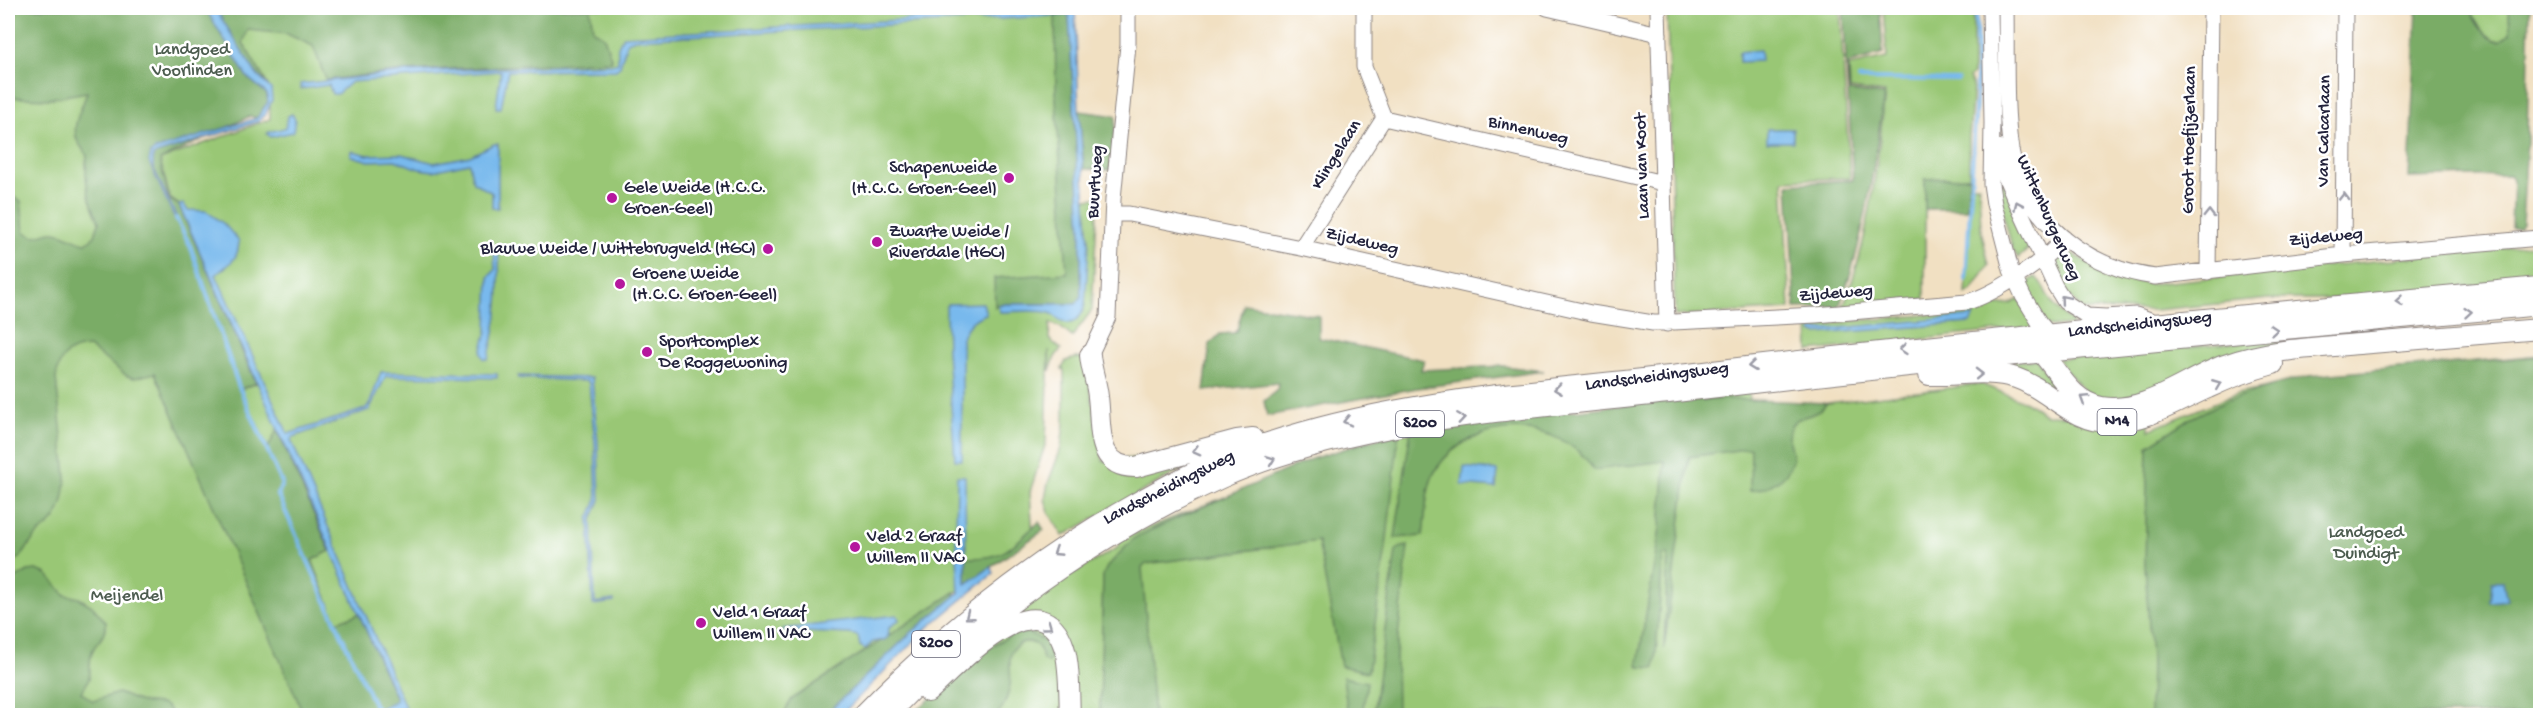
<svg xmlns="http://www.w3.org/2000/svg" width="2548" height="723" font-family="'Gochi Hand',sans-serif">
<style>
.green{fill:#99c775;stroke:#5e7458;stroke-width:1.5}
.forest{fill:#7aac66;stroke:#4e6750;stroke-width:1.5}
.water{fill:#78b9ed;stroke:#4d6e94;stroke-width:1.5}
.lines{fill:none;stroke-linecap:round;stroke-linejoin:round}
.stream{stroke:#78b9ed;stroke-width:4}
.minor-casing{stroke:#8a817e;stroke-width:17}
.major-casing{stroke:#8a817e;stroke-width:22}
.minor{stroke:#fff;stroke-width:15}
.major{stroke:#fff;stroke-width:20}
.oneway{stroke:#9c9ca7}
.poi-dot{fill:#b5179e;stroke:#fff;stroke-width:2}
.labels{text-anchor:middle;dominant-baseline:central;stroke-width:5;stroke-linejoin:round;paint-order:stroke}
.shield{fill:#fff;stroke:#646476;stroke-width:1.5}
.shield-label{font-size:16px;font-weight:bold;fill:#22223b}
.park-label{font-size:18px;fill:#4c5c4f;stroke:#fff}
.street-label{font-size:18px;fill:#22223b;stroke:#fff}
.poi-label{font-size:18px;fill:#22223b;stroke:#fff;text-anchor:start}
</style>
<rect width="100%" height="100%" fill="#fff"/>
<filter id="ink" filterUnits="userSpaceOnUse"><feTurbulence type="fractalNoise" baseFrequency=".0167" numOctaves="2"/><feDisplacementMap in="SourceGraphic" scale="12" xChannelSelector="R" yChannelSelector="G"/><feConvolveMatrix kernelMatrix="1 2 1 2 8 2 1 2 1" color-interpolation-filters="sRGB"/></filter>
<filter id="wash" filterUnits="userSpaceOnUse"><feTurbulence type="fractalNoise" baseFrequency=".008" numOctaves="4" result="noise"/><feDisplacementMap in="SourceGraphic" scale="24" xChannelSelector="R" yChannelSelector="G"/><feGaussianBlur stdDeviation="1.35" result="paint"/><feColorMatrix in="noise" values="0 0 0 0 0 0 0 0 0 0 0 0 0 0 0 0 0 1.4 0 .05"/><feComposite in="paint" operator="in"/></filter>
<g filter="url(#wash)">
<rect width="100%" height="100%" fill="#f1e0c2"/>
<path class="green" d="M8,8h1115v3l-67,2 33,230 -4,-44 13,-1 -6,112 -20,27 -12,-10 -10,-4 -1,16 12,10 -6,8 -5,14 -1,-21 -3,92 -16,50 3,44 -79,58 -145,121h-428l-44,-92 -25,-63 22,-11 -48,-107 -18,7 -27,-60 18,-7 -77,-175 -12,-9 -10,-38 110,-41v-27l-183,64 -1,7 13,59 214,493h-305z
M1667,8h173l10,170 -67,2 7,129 -115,7z
M1883,8h90v66l-4,4 4,7 -4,53v39l-44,2v120l-82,8c27,-68 34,-142 42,-214l-35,-4 -1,-23 38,-8z
M2470,8h39l1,25 -9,8c-15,-1 -27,-20 -31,-33z
M1999,171l32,76 -13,11 -5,-8 -19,-69z
M1972,185h7l2,45 8,35 -17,26 -6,3z
M2540,244v36l-211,19h-59l-115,11h-72l-25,-25 -4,-19c5,-8 9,-13 19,-11l48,23 29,6z
M2035,277c9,6 10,16 16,24 6,9 12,15 21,20v4l-21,2 -8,-3 -18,-41z
M2019,299l19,28 -229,24 -1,-26 154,-13v-3l48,-5z
M2315,335l-91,27 -73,31 -40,7 -26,-8 -28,-33z
M2540,355v360h-1421l-16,-140 -3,140 -181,1 87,-98 50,-35 63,-36 1,-8 237,-95 42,-12 196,-19 154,-20 -1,13 72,-2 161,-20 45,18 20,13 103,3v12l89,-37 91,-18z
M1076,358l9,1 18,102 113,-11 -153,86 -14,-23 -4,-14 3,-16 13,-35 3,-25v-53l-2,-1 4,-8z
M2036,359l22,30 -7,5 -40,-22 -1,-10z"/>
<path class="forest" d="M18,8h187l42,69 20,17 1,8 -11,16 -7,-2 -90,44 9,39 10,6 77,178 -15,6 27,59 9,-18 53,121 -18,9 24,62 23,-8 38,87 -23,10 2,4h-72l-149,-342 -21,5 -7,-2 -38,-29c-21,1 -30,10 -33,31l10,98c-1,17 -3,35 -15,47 -5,5 -10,8 -15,13 -13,14 -7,19 -28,28v-367l3,-1 10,5 3,30c13,10 15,2 28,1 12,-1 23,10 34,11l9,-7 4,-14c-11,-24 -15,-40 -12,-66 -3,-6 -8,-11 -10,-16 -6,-16 6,-33 10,-48l-40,7 -39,-2v-78l6,-2z
M215,8h375l3,22 11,7 8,24 -207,10 -79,9 -13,-34 -26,-12 -39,-4 -5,13 26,44c-23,-23 -38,-52 -54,-79z
M1843,8h37l3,46 -35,10 1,27 35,4c-10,72 -19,145 -45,212l-44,1 -7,-124 65,-4z
M2417,8h53c4,13 16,32 30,33l10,-8 -1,-25h21l-3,133 -5,82 -3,4h-8l2,-48 -3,-4 -101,3z
M1069,15l12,217v66l-5,6h-76l-5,3 -1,-29 73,-5 -11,-174 -1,-83z
M1079,111l37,5 -5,54 -27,-1z
M1969,177l-2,32h-42v-30z
M1244,304l75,12v22l105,22 -3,10 82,-4 41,5 -127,17 -150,28 -3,-15 13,-11 1,-7 -74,8 6,-47 10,-10 14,-1 3,-3z
M2540,356v359h-390l1,-57 -6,-94 3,-118 41,-27 37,-18 41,-14 41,-11z
M1727,399l100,4c-3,3 -6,7 -10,9 -10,6 -22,4 -27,16 -5,11 3,21 2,32 -3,19 -25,29 -42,31l1,-43 -62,9 -25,192 4,-95 -5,1 -8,113 -16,-1 -1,-4 22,-135 5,-67 -71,9c-33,-54 -122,-54 -157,-2 -12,18 -11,47 -14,68l-28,2 16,-109 241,-27z
M1399,432l-13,115 -18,125 -27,-6 -23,-125 -172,23 -4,4 12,147 -54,1 3,-141 4,-8 27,-29 19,-9 158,-70z
M1039,522l5,8 -78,54v-26c42,1 44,-11 73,-36z
M1408,546l-12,110 1,59h-24l23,-164 3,-3z
M36,570l11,4 18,21 14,3 13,8 14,16c-2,21 -9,16 -14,30 -6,19 4,21 -11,40l12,9 25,-8c8,3 16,7 24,9 13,4 24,-3 30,13h-164v-132l20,-12z
M955,592l1,4 -44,36 -87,83 -43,1 10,-17z
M1016,632c17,1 36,7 35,27l-3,3 -5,-2c-1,-6 -2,-12 -8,-16 -4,-2 -9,-3 -14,-1 -18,9 -8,28 -11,43 -2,10 -6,21 -13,29l-87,1 82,-70z
M1343,677l24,5 -5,33h-14z"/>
<path class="water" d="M205,8h10l42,67 14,14 1,11 -7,15 -6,6 -103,33 -3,2v11l24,51 -2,1 -26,-57 2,-9 4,-3 102,-32 11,-16 -1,-8 -20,-17z
M1068,8h7l4,103 10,132 -4,61c-3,11 -10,24 -23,17 -5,-2 -8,-7 -12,-8 -15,-4 -35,-1 -50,-1l-2,-5 2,-3h76l5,-6v-66l-12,-217 -434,24 -8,3 -7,24 -4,4 -108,1 -7,37h-5l5,-37 -150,11 -14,12h-5l-3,-9 -28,4 -1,-5 106,-12 207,-8 5,-2v-15l5,-11 278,-16 64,-7 102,-3z
M1760,50l1,11 -22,1v-10z
M292,114l3,5 -2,13 -22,5 -4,-3 2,-2 16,-4 3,-12z
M1767,129h26v13h-26z
M494,144h4v64h-6v-15l-19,-11 -4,-19 -36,8 -14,-2 -24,-9 -26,1 -18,-5 1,-5 16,4 33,-1 33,9 36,-7z
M183,204l5,6 18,1 18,13 15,17c-1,22 -11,22 -23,34l72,159 77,-25 5,-6 11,-31 116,2v4l-111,-2 -17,34 -76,27 -2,3 114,267 -16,8h-13l-2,-4 23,-11 -218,-495z
M494,250h4c3,36 0,74 -10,109h-4l-3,-6 6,-22 2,-54 6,-7z
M983,303l3,11c-13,4 -20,12 -24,24v122h-7l-8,-109 -1,-44 2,-3z
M1974,316l-4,7 -154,11 -4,-2 1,-4 4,2z
M518,376l74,2 6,65 2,57 -8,20 3,83 19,-3v2l-21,3 -4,-86 8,-19 -2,-56 -6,-61 -2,-2 -69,-3z
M1464,467l34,4 -2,17 -34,-3z
M957,476h8l1,108 25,-17 3,6 -69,57 -84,85h-16l87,-83 47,-39 -3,-54z
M2492,582h11l4,18 -17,2z
M897,615l2,5 -10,8 -1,9 -4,3 -11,2 -8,7 -5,-3 -2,-10 -8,-2 -67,-3v-2z"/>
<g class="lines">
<path class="stream" d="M1859,79l99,1
M176,218l14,27 49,142 43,96 -4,12c33,72 64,144 99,215
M1966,280l11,-200 -1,-72"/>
</g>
</g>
<g filter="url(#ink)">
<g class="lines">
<g class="minor-casing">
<path id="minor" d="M1547,8l112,26
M1658,8l9,316
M1990,8l2,115 -1,61 3,20 17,66 12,26 16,26 15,18
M2006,8c1,46 -2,96 5,142 12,70 76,118 144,127l188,-22 197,-17
M1384,118l279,65
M1997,147l4,20 18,41 36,78 10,16 22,14 19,1 30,-2 20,7
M1113,214h16l172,34 290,65 62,10 163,-8 151,-13c26,-7 80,-42 96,-63
M1301,248l83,-130 -20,-51v-59
M2343,255l2,-247
M2208,272l3,-264
M1090,355l18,-38 5,-118 15,-154v-37"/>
</g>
<g class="major-casing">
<path id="major" d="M2033,344c24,21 34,57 69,63 44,7 83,-28 123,-42 44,-16 88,-17 134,-21 61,-5 121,-10 181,-15
M1090,355c1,15 7,28 8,42 4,29 -4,71 38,70l101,-27 16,-2
M1929,375c29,1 59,-6 87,3 33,11 56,45 94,44 36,0 66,-20 98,-34 21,-10 43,-18 65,-24
M928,692c28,-25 112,-119 136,-45 6,17 5,49 6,69
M862,716c82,-84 172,-156 274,-213 28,-16 57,-32 88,-44 147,-59 308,-67 464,-85 283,-34 568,-60 852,-87
M886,716c94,-99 210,-182 335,-238 138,-61 306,-68 455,-86 288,-34 576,-60 864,-87"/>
</g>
<use href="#minor" class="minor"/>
<use href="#major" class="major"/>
</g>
<defs><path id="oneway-chevron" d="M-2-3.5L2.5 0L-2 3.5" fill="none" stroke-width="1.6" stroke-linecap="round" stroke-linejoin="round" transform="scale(1.5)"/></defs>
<g class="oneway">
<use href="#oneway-chevron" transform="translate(2344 197) rotate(-89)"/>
<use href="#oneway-chevron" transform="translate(2018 205) rotate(-114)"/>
<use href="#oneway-chevron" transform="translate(2209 214) rotate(-89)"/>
<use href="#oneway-chevron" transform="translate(2064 299) rotate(-130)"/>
<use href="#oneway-chevron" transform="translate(2399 301) rotate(175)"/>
<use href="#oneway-chevron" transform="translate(2468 312) rotate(-5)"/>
<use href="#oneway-chevron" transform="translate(2274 330) rotate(-5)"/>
<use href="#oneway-chevron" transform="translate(1903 349) rotate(174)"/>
<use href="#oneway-chevron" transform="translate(1752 366) rotate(173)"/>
<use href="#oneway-chevron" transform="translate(1979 374) rotate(-1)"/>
<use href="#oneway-chevron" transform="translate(2217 384) rotate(-22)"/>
<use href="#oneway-chevron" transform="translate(1558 389) rotate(173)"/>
<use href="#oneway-chevron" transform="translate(2084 399) rotate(-148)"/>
<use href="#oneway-chevron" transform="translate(1461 418) rotate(-8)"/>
<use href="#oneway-chevron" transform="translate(1347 421) rotate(167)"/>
<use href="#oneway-chevron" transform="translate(1196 451) rotate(165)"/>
<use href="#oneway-chevron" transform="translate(1271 460) rotate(-20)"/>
<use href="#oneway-chevron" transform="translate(1057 552) rotate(147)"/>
<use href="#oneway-chevron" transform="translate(969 616) rotate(141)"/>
<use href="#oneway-chevron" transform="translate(1048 626) rotate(36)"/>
</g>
</g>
<g class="poi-dot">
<circle cx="1009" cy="178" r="6"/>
<circle cx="612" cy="198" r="6"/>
<circle cx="877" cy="242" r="6"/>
<circle cx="768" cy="249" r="6"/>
<circle cx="620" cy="284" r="6"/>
<circle cx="647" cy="352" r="6"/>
<circle cx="855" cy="547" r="6"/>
<circle cx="701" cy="623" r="6"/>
</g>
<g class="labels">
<g class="shield">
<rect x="2097.5" y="409" width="39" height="26" rx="4.5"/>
<rect x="1396" y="411" width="48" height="26" rx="4.5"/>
<rect x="912" y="631" width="48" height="26" rx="4.5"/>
</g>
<g class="shield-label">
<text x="2117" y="422">N14</text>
<text x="1420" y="424">S200</text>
<text x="936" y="644">S200</text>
</g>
<g class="park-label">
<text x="192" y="50">Landgoed<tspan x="192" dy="21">Voorlinden</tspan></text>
<text x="2366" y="533">Landgoed<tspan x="2366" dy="21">Duindigt</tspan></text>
<text x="127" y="596">Meijendel</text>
</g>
<g class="street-label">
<text transform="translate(1528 131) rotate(13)">Binnenweg</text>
<text transform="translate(2325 131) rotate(-89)">Van Calcarlaan</text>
<text transform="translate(2190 140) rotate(-89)">Groot Hoefijzerlaan</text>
<text transform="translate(1337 155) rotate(-58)">Klingelaan</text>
<text transform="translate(1643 166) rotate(-92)">Laan van Koot</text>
<text transform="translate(1096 182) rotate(-86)">Buurtweg</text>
<text transform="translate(2048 218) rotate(66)">Wittenburgerweg</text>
<text transform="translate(2326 238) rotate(-6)">Zijdeweg</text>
<text transform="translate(1362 242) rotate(13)">Zijdeweg</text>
<text transform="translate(1836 294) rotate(-5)">Zijdeweg</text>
<text transform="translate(2140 325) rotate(-6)">Landscheidingsweg</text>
<text transform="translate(1657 377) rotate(-7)">Landscheidingsweg</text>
<text transform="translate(1169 488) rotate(-27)">Landscheidingsweg</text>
</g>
<g class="poi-label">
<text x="997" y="168" text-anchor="end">Schapenweide<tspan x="997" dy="21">(H.C.C. Groen-Geel)</tspan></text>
<text x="624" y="188">Gele Weide (H.C.C.<tspan x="624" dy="21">Groen-Geel)</tspan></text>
<text x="889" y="232">Zwarte Weide /<tspan x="889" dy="21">Riverdale (HGC)</tspan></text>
<text x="756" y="249" text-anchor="end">Blauwe Weide / Wittebrugveld (HGC)</text>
<text x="632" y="274">Groene Weide<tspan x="632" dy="21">(H.C.C. Groen-Geel)</tspan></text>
<text x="659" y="342">Sportcomplex<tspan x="659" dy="21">De Roggewoning</tspan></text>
<text x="867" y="537">Veld 2 Graaf<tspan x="867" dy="21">Willem II VAC</tspan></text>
<text x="713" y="613">Veld 1 Graaf<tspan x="713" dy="21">Willem II VAC</tspan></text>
</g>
</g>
<rect width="2548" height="723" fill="none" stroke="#fff" stroke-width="30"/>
</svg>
